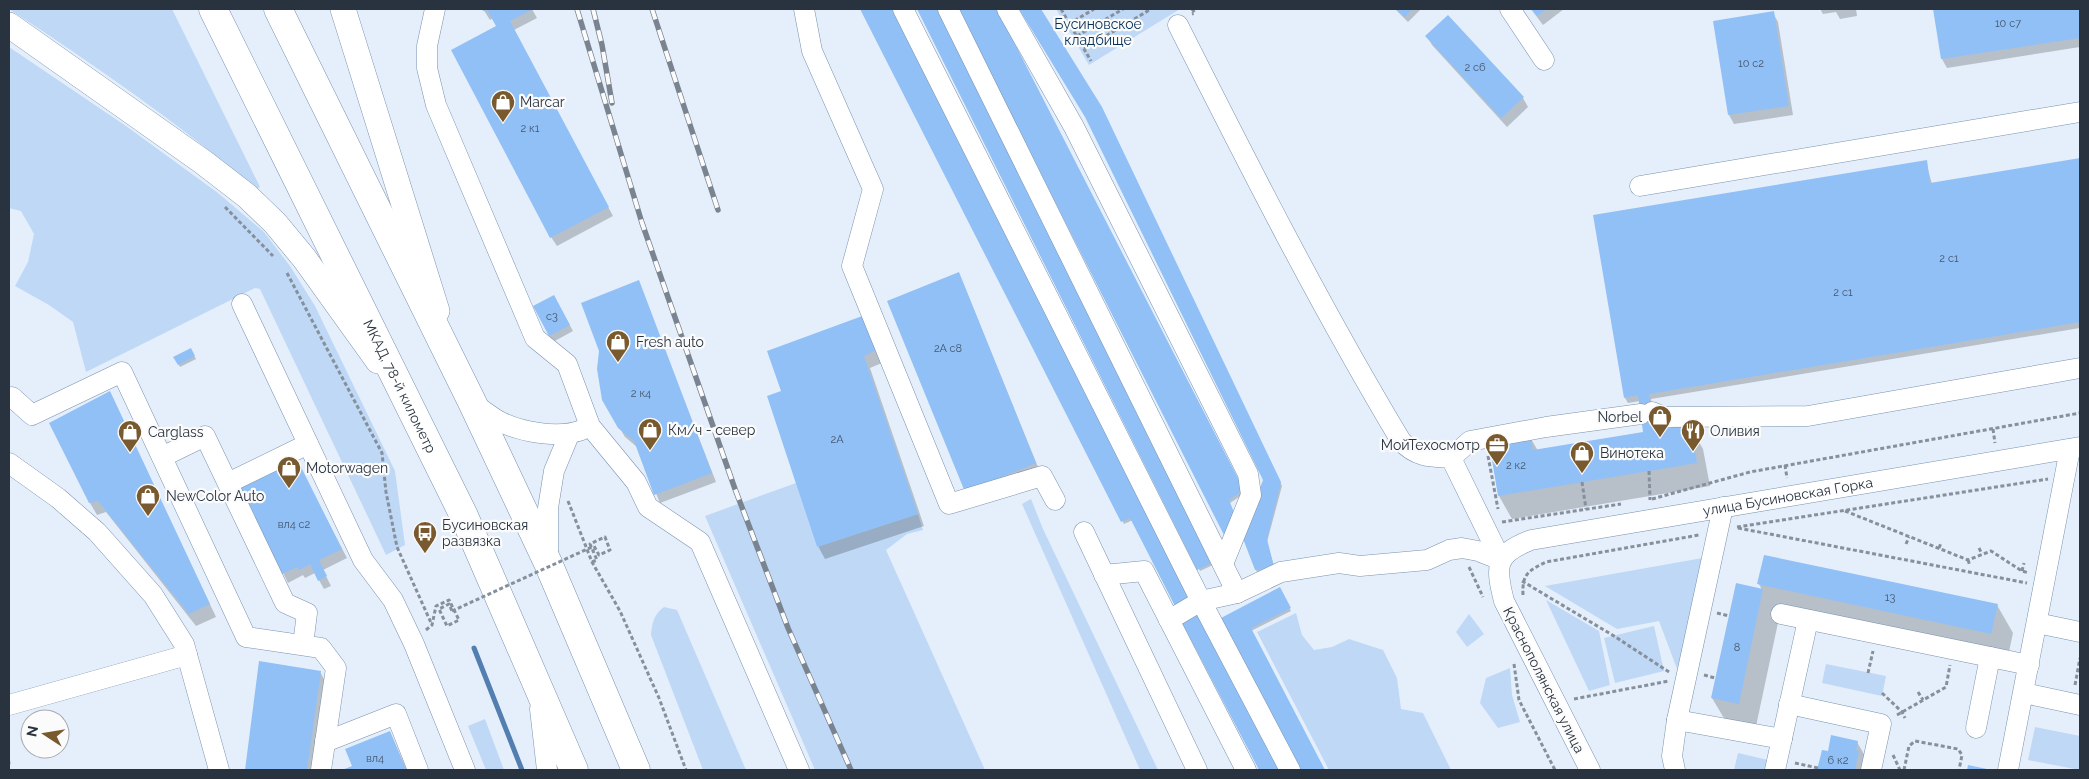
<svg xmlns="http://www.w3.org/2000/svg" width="2089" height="779" font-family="Raleway,sans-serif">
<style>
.green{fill:#bed8f6}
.shadow{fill:#0003}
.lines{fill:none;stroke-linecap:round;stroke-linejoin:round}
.stream{stroke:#537fb0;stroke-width:5}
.building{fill:#91c0f6}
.minor-casing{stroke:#7a92ae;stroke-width:21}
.major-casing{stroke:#7a92ae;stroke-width:26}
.highway-casing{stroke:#7a92ae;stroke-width:29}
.path{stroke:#86909c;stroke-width:3;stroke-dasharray:4 2.5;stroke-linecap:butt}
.minor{stroke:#fff;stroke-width:20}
.major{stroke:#fff;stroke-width:25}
.highway{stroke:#fff;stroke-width:28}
.rail-casing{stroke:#7a8490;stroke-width:5.5}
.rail{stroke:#fbfbfb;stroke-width:4;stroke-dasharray:11;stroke-linecap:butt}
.path-bridge{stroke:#86909c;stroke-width:3;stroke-dasharray:4 2.5;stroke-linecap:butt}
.labels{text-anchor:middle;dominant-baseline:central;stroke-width:4.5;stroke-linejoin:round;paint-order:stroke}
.number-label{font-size:11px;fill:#43566d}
.park-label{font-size:14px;fill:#042e58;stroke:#fbfbfb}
.poi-label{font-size:14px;fill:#29333f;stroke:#fbfbfb;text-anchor:start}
.street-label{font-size:14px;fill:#29333f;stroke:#fbfbfb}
</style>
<rect width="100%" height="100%" fill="#e5effc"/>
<path class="green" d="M9,9h163l88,178 -3,2c-78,-65 -162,-124 -248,-180z
M1056,9h124l-91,56z
M9,47l117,79 92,67 46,39 26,34 25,40 80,165 10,74 -19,10 -126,-266 -5,-1 -169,84 -13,-50 -24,-17 -34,-19 13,-24 6,-28 -13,-23 -12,-3z
M796,483l21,64 101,-33 5,16 -16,4 -21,16 99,220h-170l-110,-254z
M1031,499l12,30 115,241h-18l-118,-266z
M1708,557l-31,112 -18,-48 -42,8 -72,-43z
M1546,600l53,31 11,54 -21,6z
M664,607l13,3 69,160h-43l-52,-135c1,-12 3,-21 13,-28z
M1296,613l6,22 12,15 18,-3 17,-8 34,11 14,28 4,31 22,4 28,57h-122l-72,-138z
M1469,614l15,20 -17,13 -11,-15z
M1654,626l10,45 -49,12 -11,-45z
M1826,664l60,12 -4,20 -60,-13z
M1510,668l2,27 8,27 -22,6 -18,-25 6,-25z
M485,719l19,51h-18l-18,-44z
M2035,727l45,9v34l-52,-10z
M1738,753l30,7 -2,10h-32z"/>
<path class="shadow" d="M483,9h49l5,9 -23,12 99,186 -56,30 -6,-9 -53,-210 -5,-9 -3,2z
M861,9h35l237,511 -9,4z
M918,9h19l278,555 -15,7z
M959,9h37l249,484 -15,10z
M1020,9h20l63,102 179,375 -15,56 8,27 -18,3 -1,-2 8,-90 -178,-363z
M1395,9h26l-13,13z
M1531,9h33l-21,16z
M1820,9h36l1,7 -17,3 -4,-7 -13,2z
M1934,9h146v38l-133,21 -5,-9z
M1773,13l5,9 15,93 -59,9 -5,-9z
M1427,36l96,62 5,9 -21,20 -75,-82z
M2080,159v169l-429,71 5,32 34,-5 13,23 7,37 -198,33 -13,-23 -9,-52 40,-7 8,14 107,-18 -5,-32 -12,2 -3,-5 301,-236 6,22z
M638,282l78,200 -56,21 -23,-56 -12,-10 -22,-37z
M963,283l77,189 -69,29z
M554,296l19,35 -20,11 -19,-35z
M864,317l20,45 -14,6 54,158 -99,33 -7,-13 -35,-154z
M191,350l5,9 -16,8 -5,-10z
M110,393l106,224 -20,9 -90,-114 -9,3 -7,-12z
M300,468l47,90 -24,12 8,16 -7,3 -9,-16 -10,5 -2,-3 -15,8 -48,-98z
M1759,584l238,21 16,28 -6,28 -228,-43 -24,113 -27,-6 -16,-27 50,-108z
M1280,589l11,22 -40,20 72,139h-24l-78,-151z
M260,663l60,9 7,12 -12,86h-69z
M390,732l17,38h-61l8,-3z
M1857,742l16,28h-54l4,-18 6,1z
M9,755l2,9 -2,1z"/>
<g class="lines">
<path class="stream" d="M474,648l48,122"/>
</g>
<path class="building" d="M482,9h51l-23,12 99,186 -59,31 -99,-188 45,-24 -9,-16 -4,1z
M860,9h37l300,589 -21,10 -46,-90 -9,4z
M917,9h22l276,552 -18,9z
M957,9h40l247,481 -15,10 7,17 -12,18z
M1019,9h22l61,98 179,375 -14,57 7,28 -19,3 -13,-34 21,-56 -178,-363z
M1396,9h16l-7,8z
M1531,9h16l-10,7z
M1933,9h147v29l-139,21z
M1774,11l15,95 -61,9 -15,-94z
M1448,15l76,82 -23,21 -76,-82z
M2080,158v164l-431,72 6,36 36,-6 6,39 -199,33 -9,-54 41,-6 3,14 110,-18 -5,-37 -14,3 -31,-183 334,-55 3,23z
M959,272l77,191 -71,29 -78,-191z
M639,280l73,193 -58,22 -20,-54 -16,-13 -16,-28 -5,-31 2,-18 -18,-48z
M554,295l16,30 -21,11 -16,-30z
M865,315l13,34 -14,7 54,158 -101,33 -50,-151 14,-5 -14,-40z
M191,348l4,8 -17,9 -5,-8z
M110,391l100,213 -21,10 -91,-113 -9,2 -40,-80z
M296,457l46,92 -23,11 8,16 -9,5 -8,-17 -11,6 -2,-3 -15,7 -43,-90z
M1764,555l234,49 -7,30 -234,-50z
M1736,583l27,6 -24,115 -28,-6z
M1280,587l11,21 -40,20 74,142h-28l-78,-151z
M1197,611l82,159h-20l-79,-151z
M259,661l62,10 -14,99h-62z
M390,731l16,39h-64l10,-4 -7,-17z
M1831,735l27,6 -2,9 3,1 -4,19h-38l5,-20 6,1z
M1968,765l19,4v1h-20z"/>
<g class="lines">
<g class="minor-casing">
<g id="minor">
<path d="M435,9l-8,37v22l9,37 99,233 32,26 23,62 46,56 12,25 52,35 99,228"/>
<path d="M804,9l8,42 61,138 -21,77 97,238 93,-28 13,24"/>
<path d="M903,9l298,592 89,169"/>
<path d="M948,9l289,584"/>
<path d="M1007,9l67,118 174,347 3,21 -28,69"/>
<path d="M1510,9l34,51"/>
<path d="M1178,25c71,141 142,281 223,416 15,16 29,16 50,17l50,102"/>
<path d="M1640,186l440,-74"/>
<path d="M242,304l121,256 30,40 21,44 51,126"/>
<path d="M12,397l20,18 90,-43 124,265 75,11 15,20 -15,102"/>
<path d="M474,404c7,5 15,11 23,16 22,12 61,19 85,10"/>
<path d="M1652,412l12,5 144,-1 272,-48"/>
<path d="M162,457l43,-21 80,167 22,10 -4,32"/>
<path d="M1451,458l19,-17 76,-14 95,-13"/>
<path d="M9,463l49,35 39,34 56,63 31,49 35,126"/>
<path d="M228,483l80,-39"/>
<path d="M1084,532l113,238"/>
<path d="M548,557v-49l6,-37 15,-36"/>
<path d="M1104,575l40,-4 102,199"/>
<path d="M1781,614l248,51"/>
<path d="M1169,620l32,-19 36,-8 44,-21 58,-9 21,3 67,-6 22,-10 13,-2 16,3 23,9"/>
<path d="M2037,623l43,9"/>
<path d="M2024,693l56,12"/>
<path d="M1789,704l92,20 -10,46"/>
<path d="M9,705l178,-50"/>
<path d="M540,709l7,61"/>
<path d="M1677,720l46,-213"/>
<path d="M1976,728l14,-71"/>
<path d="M325,742l71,-28 22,56"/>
<path id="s1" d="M1590,770l-86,-169c-9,-35 -9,-47 27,-61l549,-93"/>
<path d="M1675,770l-3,-14 5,-36 105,19"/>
<path d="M1775,770l33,-150"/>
<path d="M2008,770l62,-321"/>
</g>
</g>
<g class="major-casing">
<path id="major" d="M343,9l94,302
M9,25l194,137 44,34 28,27 29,35 74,103"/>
</g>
<g class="highway-casing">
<g id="highway">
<path id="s2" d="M213,9l251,507 110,254"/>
<path d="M278,9l194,393 76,161 88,207"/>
</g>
</g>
<path class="path" d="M1061,9l30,52
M1192,9l3,4 -3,1
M1069,24l25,-15
M1077,36l46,-27
M1084,49l67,-40
M225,207l48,49
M287,273l95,180 4,39 11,55 35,78
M1993,429l2,14
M1488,456l10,53
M1785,465l2,13
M1649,471l1,29
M1582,482l4,27
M1652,499l98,-27 330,-59
M568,501l24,61 28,49 39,87 27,72
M1845,511l123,49 23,-9 31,20 7,2
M1502,522l119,-18
M1737,527l311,-48
M1738,528l289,55
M1906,544l3,-7
M1939,548l2,-5
M1979,548l3,6
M1968,560l2,6
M592,562l5,-2 -7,-16 15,-7 5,13 -11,5 -5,-9
M1469,567l14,30
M2022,571l2,-8
M1522,581l92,55 55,36
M1523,595c-1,-21 5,-24 23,-33l153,-27
M1717,613l12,3
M426,630l6,-5 4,-19 13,-6 10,20 -12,6 -8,-17 10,-5 3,7
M1514,664l5,36 36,70
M1868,673l5,-22
M1704,675l11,3
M2075,685l5,-27
M1918,692l5,8
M1882,693l20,19 3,6
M1574,699l95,-18
M1897,715l49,-28 4,-22
M1893,755l7,15
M1795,763l23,5
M1904,770l5,-24 6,-5 43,8 4,6 -3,15"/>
<use href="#minor" class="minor"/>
<use href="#major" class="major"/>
<use href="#highway" class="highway"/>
<g class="rail-casing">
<path id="rail" d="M577,9l65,214 93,266 53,139 63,142
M593,9l9,36 10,58
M652,9l66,201"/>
</g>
<use href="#rail" class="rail"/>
<path class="path-bridge" d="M452,611l142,-65"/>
</g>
<defs>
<g id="shop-pin" transform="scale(1.25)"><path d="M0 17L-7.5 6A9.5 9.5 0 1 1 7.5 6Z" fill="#79592e" stroke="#fbfbfb"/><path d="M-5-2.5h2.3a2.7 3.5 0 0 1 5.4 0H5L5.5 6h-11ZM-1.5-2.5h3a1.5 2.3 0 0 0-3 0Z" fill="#fff"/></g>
<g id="restaurant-pin" transform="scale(1.25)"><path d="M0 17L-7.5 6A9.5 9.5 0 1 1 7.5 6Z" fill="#79592e" stroke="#fbfbfb"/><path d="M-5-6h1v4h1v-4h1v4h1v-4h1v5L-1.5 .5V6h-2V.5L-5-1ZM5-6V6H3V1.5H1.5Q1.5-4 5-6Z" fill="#fff"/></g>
<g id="office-pin" transform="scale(1.25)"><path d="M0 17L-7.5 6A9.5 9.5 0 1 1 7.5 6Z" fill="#79592e" stroke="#fbfbfb"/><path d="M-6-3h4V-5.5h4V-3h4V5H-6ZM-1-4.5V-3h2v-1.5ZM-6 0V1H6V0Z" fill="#fff"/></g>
<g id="bus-pin" transform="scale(1.25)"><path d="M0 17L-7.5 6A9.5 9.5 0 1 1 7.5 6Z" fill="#79592e" stroke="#fbfbfb"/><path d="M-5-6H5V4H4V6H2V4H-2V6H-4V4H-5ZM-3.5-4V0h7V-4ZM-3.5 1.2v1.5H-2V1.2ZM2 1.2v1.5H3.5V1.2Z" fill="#fff"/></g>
</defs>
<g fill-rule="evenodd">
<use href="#shop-pin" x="503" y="102"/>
<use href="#shop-pin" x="618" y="342"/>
<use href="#shop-pin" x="1660" y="417"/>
<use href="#shop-pin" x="650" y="430"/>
<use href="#restaurant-pin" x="1693" y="431"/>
<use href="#shop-pin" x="130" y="432"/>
<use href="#office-pin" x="1497" y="445"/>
<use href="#shop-pin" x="1582" y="453"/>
<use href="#shop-pin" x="289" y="468"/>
<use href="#shop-pin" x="148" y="496"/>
<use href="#bus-pin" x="425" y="533"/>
</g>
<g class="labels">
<g class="number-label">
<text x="2008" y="23">10 с7</text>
<text x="1751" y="63">10 с2</text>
<text x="1475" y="67">2 с6</text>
<text x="530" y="128">2 к1</text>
<text x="1949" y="258">2 с1</text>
<text x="1843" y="292">2 с1</text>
<text x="552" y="316">с3</text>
<text x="948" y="348">2А с8</text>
<text x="641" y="393">2 к4</text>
<text x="837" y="439">2А</text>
<text x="1516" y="465">2 к2</text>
<text x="294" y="524">вл4 с2</text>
<text x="1890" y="597">13</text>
<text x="1737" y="647">8</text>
<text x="375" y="758">вл4</text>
<text x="1838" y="760">6 к2</text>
</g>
<g class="park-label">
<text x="1098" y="24">Бусиновское<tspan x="1098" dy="16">кладбище</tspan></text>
</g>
<g class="poi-label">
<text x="520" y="102">Marcar</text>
<text x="636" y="342">Fresh auto</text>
<text x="1642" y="417" text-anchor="end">Norbel</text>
<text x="668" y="430">Км/ч - север</text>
<text x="1710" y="431">Оливия</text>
<text x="148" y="432">Carglass</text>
<text x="1480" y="445" text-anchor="end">МойТехосмотр</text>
<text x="1600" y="453">Винотека</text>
<text x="306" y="468">Motorwagen</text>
<text x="166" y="496">NewColor Auto</text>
<text x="442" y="525">Бусиновская<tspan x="442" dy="16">развязка</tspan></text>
</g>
<g class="street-label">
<text stroke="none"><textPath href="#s2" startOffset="421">МКАД, 78-й километр</textPath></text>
<text stroke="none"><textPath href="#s1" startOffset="528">улица Бусиновская Горка</textPath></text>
<text transform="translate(1544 680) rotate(63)">Краснополянская улица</text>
</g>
</g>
<rect width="2089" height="779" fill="none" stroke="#29333f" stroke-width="20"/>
<g transform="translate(45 734) rotate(282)"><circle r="24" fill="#fbfbfb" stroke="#a7abb0"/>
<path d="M0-4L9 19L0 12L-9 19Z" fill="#79592e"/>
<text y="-8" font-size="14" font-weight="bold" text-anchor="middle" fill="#29333f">N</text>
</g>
</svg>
